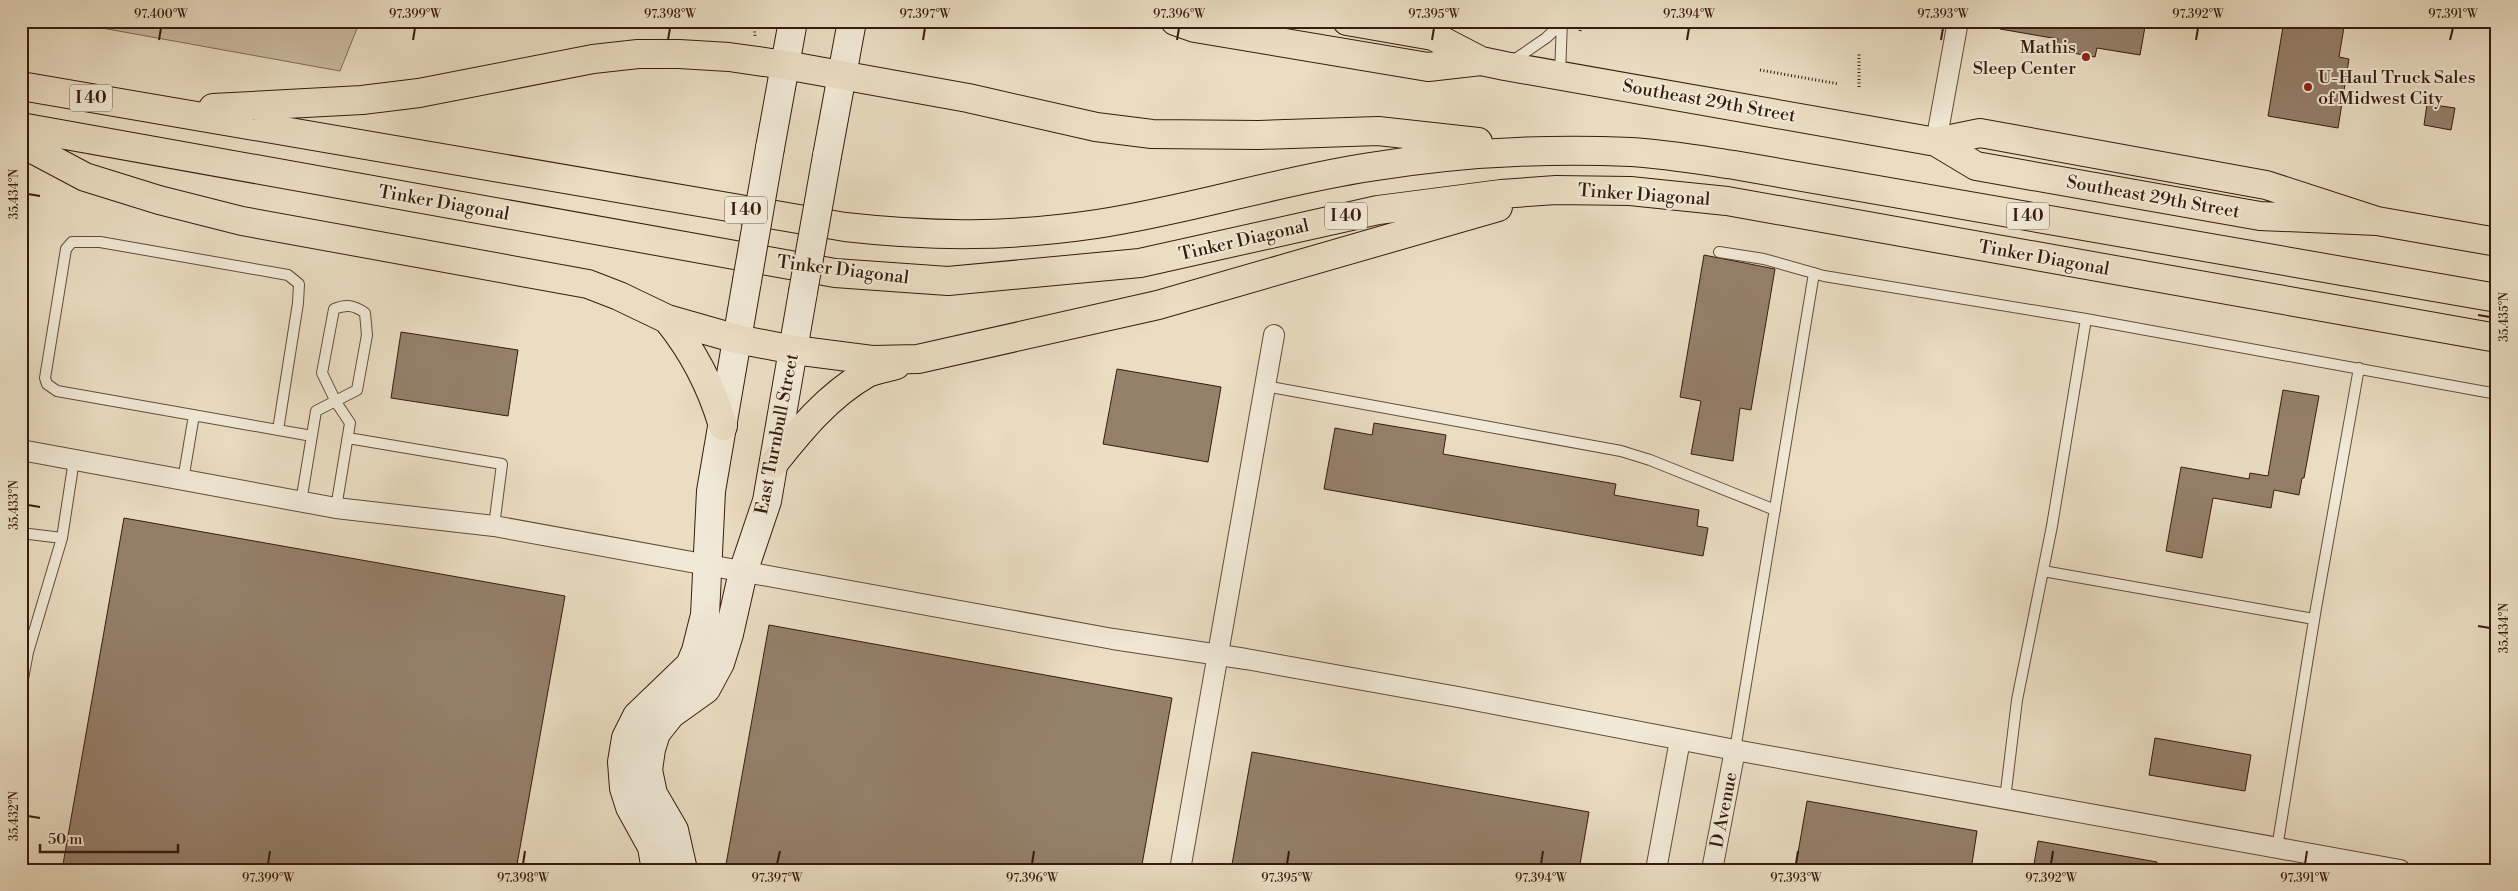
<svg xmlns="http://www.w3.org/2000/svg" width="2518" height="891" font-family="'Libre Bodoni',serif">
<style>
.green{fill:#ccbca3;stroke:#826c58}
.building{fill:#95806b;stroke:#381b0d}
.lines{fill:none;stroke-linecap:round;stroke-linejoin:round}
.lane-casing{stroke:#644c3a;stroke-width:12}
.street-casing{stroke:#644c3a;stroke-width:22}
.secondary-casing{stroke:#381b0d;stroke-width:30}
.primary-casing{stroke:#381b0d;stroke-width:30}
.highway-casing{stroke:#381b0d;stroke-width:30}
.path{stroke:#381b0d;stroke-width:3;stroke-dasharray:1 2.5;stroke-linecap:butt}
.lane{stroke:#f1e9d7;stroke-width:10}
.street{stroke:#f1e9d7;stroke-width:20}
.secondary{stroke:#f1e9d7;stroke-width:28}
.primary{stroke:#eaddc2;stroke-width:28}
.highway{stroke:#eaddc2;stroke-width:28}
.secondary-bridge-casing{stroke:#381b0d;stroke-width:30;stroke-linecap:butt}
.secondary-bridge{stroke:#f1e9d7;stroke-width:28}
.ticks{fill:none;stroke:#381b0d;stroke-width:2}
.poi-dot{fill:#8f2418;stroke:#f1e9d7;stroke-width:2}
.labels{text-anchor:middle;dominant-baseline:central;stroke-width:4;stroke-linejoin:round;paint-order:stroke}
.shield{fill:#f1e9d7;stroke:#70594a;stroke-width:1}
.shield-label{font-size:16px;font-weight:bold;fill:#381b0d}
.poi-label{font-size:18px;fill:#381b0d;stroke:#f1e9d7;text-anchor:end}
.street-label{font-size:18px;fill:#381b0d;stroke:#f1e9d7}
.neatline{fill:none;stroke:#381b0d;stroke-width:2}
.ticks-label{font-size:12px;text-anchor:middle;fill:#381b0d}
</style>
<rect width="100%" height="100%" fill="#eaddc2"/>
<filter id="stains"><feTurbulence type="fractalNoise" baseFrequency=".004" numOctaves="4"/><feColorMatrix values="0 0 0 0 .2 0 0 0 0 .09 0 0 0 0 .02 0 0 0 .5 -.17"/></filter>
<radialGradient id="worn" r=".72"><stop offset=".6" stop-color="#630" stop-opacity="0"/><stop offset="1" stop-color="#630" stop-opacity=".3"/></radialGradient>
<path class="green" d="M63,21h297l-20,50z"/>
<path class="building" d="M2001,21h145l-6,34 -43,-7 -2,9 -39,-7 2,-11 -58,-10z
M2284,21h61l-6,36 10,2 -11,69 -70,-12z
M2427,104l28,4 -4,22 -27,-5z
M1704,255l71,14 -24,141 -11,-2 -7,53 -42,-7 10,-53 -21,-4z
M401,332l117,18 -10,66 -117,-18z
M1117,369l104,18 -13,75 -105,-18z
M2283,390l36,6 -15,82h-2l-3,17 -25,-5 -3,18 -58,-10 -11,60 -36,-7 15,-84 68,12 1,-6 18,3z
M1374,423l72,12 -3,19 173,30 -2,11 85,15 -2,16 11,2 -5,28 -379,-67 11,-61 37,7z
M124,518l441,78 -49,274h-454z
M769,625l403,73 -31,172h-416z
M2155,738l96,17 -6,36 -96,-16z
M1252,752l337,60 -10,58h-348z
M1807,801l170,30 -6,39h-176z
M2038,841l119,21 -1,8h-123z"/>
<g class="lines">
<g class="lane-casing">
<path id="lane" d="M1511,62l35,-24 16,-15
M1560,75l2,-54
M1719,252l45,7 60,17 262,43 411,75
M1265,386l356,65 29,9 125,50
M278,430l20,-127 1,-19 -11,-9 -188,-33h-28l-6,7 -21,129 2,6 10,7 255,45
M348,438l154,26 -8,62
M183,480l11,-65
M301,502l15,-91 41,-21 10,-55 -2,-22c-11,-8 -19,-9 -31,-4l-12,64 14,29 14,21 -14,85
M21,533l41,5
M2043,571l271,48
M21,690l7,-38 34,-114 12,-78
M1735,750l79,-477
M2005,799l12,-99 35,-174 34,-207
M2277,848l39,-240 43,-240"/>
</g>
<g class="street-casing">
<path id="street" d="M1936,142l22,-121
M21,450l315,58 158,18 619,113 133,20 212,38 277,53 665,120
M1180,870l94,-535
M1656,870l24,-130
M1712,870l23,-120"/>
</g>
<g class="secondary-casing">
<path id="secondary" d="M770,148l23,-127
M827,156l25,-135
M656,870l-4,-23 -22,-40 -6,-19 -2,-26 4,-24 11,-22 53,-51 6,-14 9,-36 6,-124 36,-210
M683,870l-9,-40 -21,-36 -5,-24 3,-21 5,-16 15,-19 35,-25 14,-26 9,-29 14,-62 24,-71 36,-209"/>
</g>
<g class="primary-casing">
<path id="primary" d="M1175,21l20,7 233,39 53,-6
M1347,21l86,15 48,25 24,5 431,76 44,-9 286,52 111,36
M1936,142l40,24 284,50 117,5 120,21"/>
</g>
<g class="highway-casing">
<path id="highway" d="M21,86l824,141c89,10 164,10 252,-3 92,-14 181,-43 273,-57 87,-14 173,-19 261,-15 34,2 69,8 103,13l763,133
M213,108l149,-8 57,-7 174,-34 45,-5h41l50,3 56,8 183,33 128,29 56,7 107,1 119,-4 100,11
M21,127l814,146 113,8 192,-18 238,-53 123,-16 55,-4 74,1 97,10 770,137
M21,143l64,34 74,23 83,21 346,63 31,12 48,23 70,20 57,11 78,10 46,-1 240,-54 340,-98
M667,319c27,33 44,66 56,107
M774,463c27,-34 54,-67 92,-89 9,-5 21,-6 30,-9"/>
</g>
<path class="path" d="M754,21l1,15
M1580,31l2,-10
M1760,70l79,14
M1859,87v-34"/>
<use href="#lane" class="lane"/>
<use href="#street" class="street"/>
<use href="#secondary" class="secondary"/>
<use href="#primary" class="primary"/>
<use href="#highway" class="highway"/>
<g class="secondary-bridge-casing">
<path id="secondary-bridge" d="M747,281l23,-133
M803,292l24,-136"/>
</g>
<use href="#secondary-bridge" class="secondary-bridge"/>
</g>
<path class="ticks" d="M159,40l2,-12M413,40l2,-12M668,40l2,-12M923,40l2,-12M1177,40l2,-12M1432,40l2,-12M1687,40l2,-12M1941,40l2,-12M2196,40l2,-12M2450,40l3,-12M28,194l12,2M2478,315l12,2M28,505l12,2M2478,626l12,2M28,816l12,2M268,864l2,-13M523,864l2,-13M777,864l3,-13M1032,864l2,-13M1287,864l2,-13M1541,864l2,-13M1796,864l2,-13M2051,864l2,-13M2305,864l2,-13"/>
<g class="poi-dot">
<circle cx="2086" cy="57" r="5"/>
<circle cx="2308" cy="87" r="5"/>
</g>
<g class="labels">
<g class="shield">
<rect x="70" y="84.5" width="42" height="27" rx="4"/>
<rect x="725" y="196.5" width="42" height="27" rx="4"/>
<rect x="1325" y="202.5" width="42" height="27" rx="4"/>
<rect x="2007" y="202.5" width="42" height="27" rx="4"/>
</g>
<g class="shield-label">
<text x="91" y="98">I 40</text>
<text x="746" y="210">I 40</text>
<text x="1346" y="216">I 40</text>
<text x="2028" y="216">I 40</text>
</g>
<g class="poi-label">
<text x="2076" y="47">Mathis<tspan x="2076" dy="21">Sleep Center</tspan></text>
<text x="2318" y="77" text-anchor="start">U-Haul Truck Sales<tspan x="2318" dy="21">of Midwest City</tspan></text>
</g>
<g class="street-label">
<text transform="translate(1709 101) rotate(10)">Southeast 29th Street</text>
<text transform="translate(1644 195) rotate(4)">Tinker Diagonal</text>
<text transform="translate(2153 197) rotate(10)">Southeast 29th Street</text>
<text transform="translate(444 203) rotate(10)">Tinker Diagonal</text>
<text transform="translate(1244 240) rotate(-13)">Tinker Diagonal</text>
<text transform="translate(2044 258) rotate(10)">Tinker Diagonal</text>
<text transform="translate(843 270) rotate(7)">Tinker Diagonal</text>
<text transform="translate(777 434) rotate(-79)">East Turnbull Street</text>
<text transform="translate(1724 810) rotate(-79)">D Avenue</text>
</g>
</g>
<rect width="2518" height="891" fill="none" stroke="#eaddc2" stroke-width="55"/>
<path d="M40 844v8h138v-8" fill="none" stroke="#381b0d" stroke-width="2.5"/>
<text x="48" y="844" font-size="15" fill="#381b0d" stroke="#f1e9d7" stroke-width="4" paint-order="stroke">50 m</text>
<rect x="28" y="28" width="2462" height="836" class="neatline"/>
<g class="ticks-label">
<text x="161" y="18">97.400°W</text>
<text x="415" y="18">97.399°W</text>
<text x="670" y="18">97.398°W</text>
<text x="925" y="18">97.397°W</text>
<text x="1179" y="18">97.396°W</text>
<text x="1434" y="18">97.395°W</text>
<text x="1689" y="18">97.394°W</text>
<text x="1943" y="18">97.393°W</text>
<text x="2198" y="18">97.392°W</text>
<text x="2453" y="18">97.391°W</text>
<text transform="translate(14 194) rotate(-90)" y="4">35.434°N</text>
<text transform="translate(2504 317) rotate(-90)" y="4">35.435°N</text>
<text transform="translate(14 505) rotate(-90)" y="4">35.433°N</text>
<text transform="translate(2504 628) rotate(-90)" y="4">35.434°N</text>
<text transform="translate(14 816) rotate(-90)" y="4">35.432°N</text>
<text x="268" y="882">97.399°W</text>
<text x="523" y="882">97.398°W</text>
<text x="777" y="882">97.397°W</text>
<text x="1032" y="882">97.396°W</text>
<text x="1287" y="882">97.395°W</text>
<text x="1541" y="882">97.394°W</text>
<text x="1796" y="882">97.393°W</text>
<text x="2051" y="882">97.392°W</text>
<text x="2305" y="882">97.391°W</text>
</g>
<rect width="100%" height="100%" filter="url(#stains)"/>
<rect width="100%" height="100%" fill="url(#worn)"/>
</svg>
